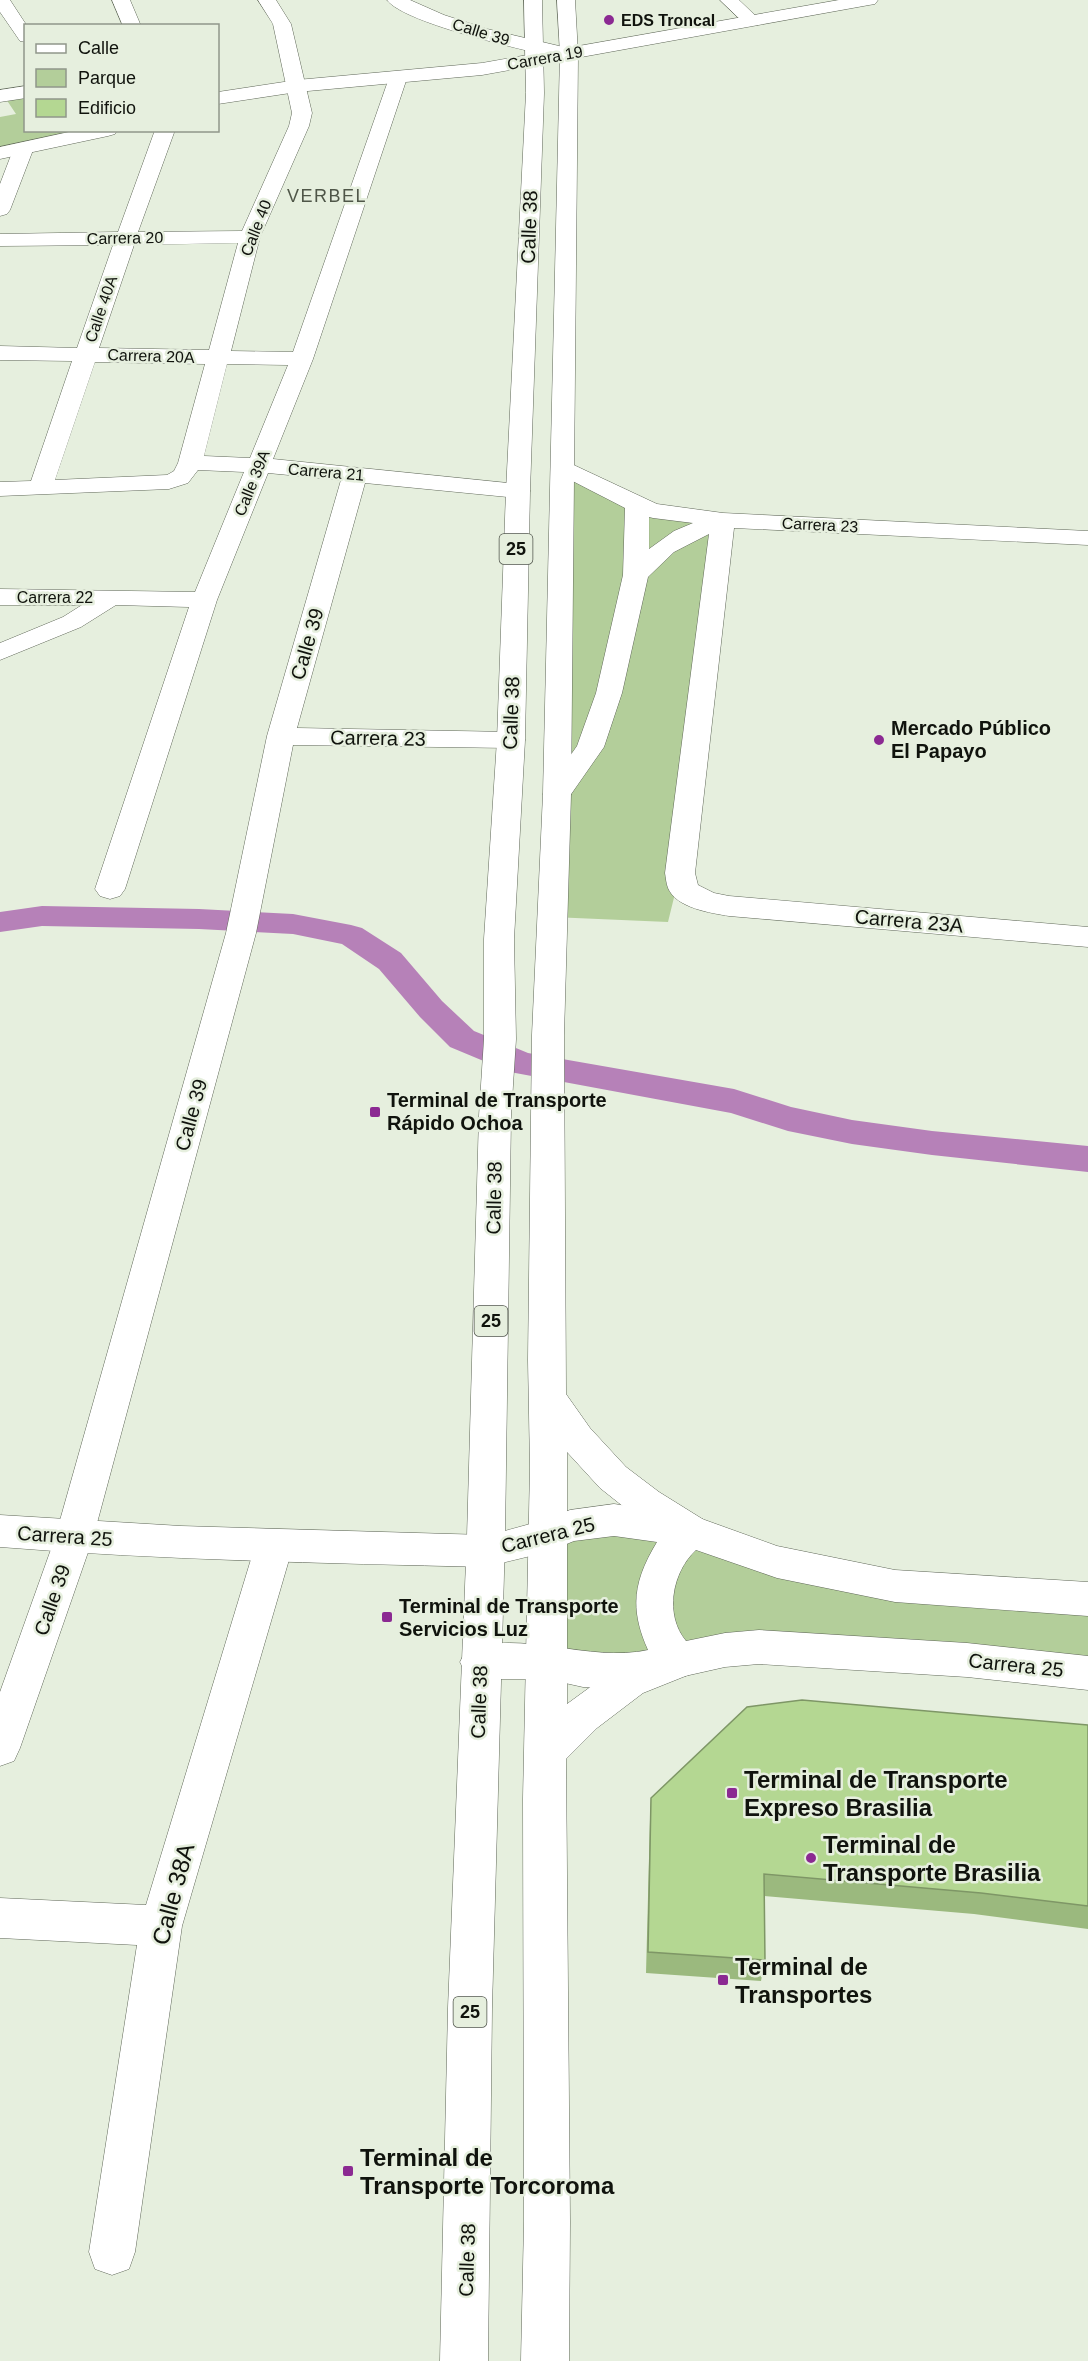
<svg xmlns="http://www.w3.org/2000/svg" width="1088" height="2361" font-family="Arial,sans-serif">
<style>
.green{fill:#b3ce9a}
.lines{fill:none;stroke-linecap:round;stroke-linejoin:round}
.canal{fill:#b681b8;fill-rule:evenodd}
.minor-casing{stroke:#606859;stroke-width:1}
.tertiary-casing{stroke:#606859;stroke-width:1}
.secondary-casing{stroke:#606859;stroke-width:1}
.trunk-casing{stroke:#606859;stroke-width:1}
.minor{fill:#fff;fill-rule:evenodd}
.tertiary{fill:#fff;fill-rule:evenodd}
.secondary{fill:#fff;fill-rule:evenodd}
.trunk{fill:#fff;fill-rule:evenodd}
.wall{fill:#9bb97e}
.building{fill:#b4d792;stroke:#7e9666;stroke-width:1.5}
.poi-dot{fill:#8b2992;stroke:#e6efde;stroke-width:2}
.labels{text-anchor:middle;dominant-baseline:central;stroke-width:5;stroke-linejoin:round;paint-order:stroke}
.far-poi-label{font-size:16px;font-weight:bold;fill:#10130d;stroke:#e6efde;text-anchor:start}
.far-street-label{font-size:16px;fill:#10130d;stroke:#e6efde}
.far-neighbourhood-label{font-size:18px;letter-spacing:1.5px;fill:#4f5648;stroke:#e6efde}
.shield{fill:#e6efde;stroke:#50554c;stroke-width:1.5}
.shield-label{font-size:18px;font-weight:bold;fill:#10130d}
.street-label{font-size:20px;fill:#10130d;stroke:#e6efde}
.poi-label{font-size:20px;font-weight:bold;fill:#10130d;stroke:#e6efde;text-anchor:start}
.near-poi-label{font-size:24px;font-weight:bold;fill:#10130d;stroke:#e6efde;text-anchor:start}
.near-street-label{font-size:24px;fill:#10130d;stroke:#e6efde}
</style>
<rect width="100%" height="100%" fill="#e6efde"/>
<path class="green" d="M25,92l1,38 82,1 -108,22v-36l16,-3 -12,-18z
M563,467l74,38 86,15 -43,353 -12,49 -116,-5z
M547,1519l230,43 311,37v74l-121,-13 -420,2z"/>
<g class="lines">
<path class="canal" d="M42,906l157,3 94,5 58,11 11,3 39,25 41,48 32,30 54,22 206,36 57,18 61,13 80,11 156,15v26l-156,-17 -80,-11 -64,-13 -57,-18 -221,-41 -60,-25 -30,-30 -41,-48 -37,-25 -49,-10 -94,-5 -157,-3 -42,6v-20z"/>
<g class="minor-casing">
<path id="minor" d="M0,0h10l17,26 -1,16 -6,-1 -20,-29z
M112,0h18l11,26h-18z
M258,0h18l15,24 21,89 -3,13 -49,111 -29,114 62,1 96,-274 2,-4h14l2,4 -94,281 -40,100 245,25 9,2 3,5 -3,5 -9,2 -153,-15 -68,245 214,4 10,2 4,6 -4,6 -10,2 -218,-3 -37,188 -163,605 -73,210 -6,13 -14,5v-74l55,-154 171,-605 41,-197 74,-256 -73,-7 -51,127 -92,289 -5,7 -10,3 -10,-3 -5,-7 94,-282 -73,-2 -35,22 -81,33v-17l63,-26 19,-12h-82v-16l195,3 49,-120 -46,-2 -10,13 -19,6 -169,7v-14l31,-1 41,-120 -72,-1v-14l77,2 36,-103 -113,1v-12l118,-2 37,-102h20l-37,102 104,-1 47,-105 3,-13 -19,-89zM238,243l-29,107 -110,-2 35,-103zM95,362l110,2 -27,99 -4,8 -7,4 -112,5zM227,364l61,1 -38,93 -46,-2z
M720,0h19l22,21 -3,4h-12z
M26,86v12l-26,4v-12z
M23,144l7,2 3,4 -23,60 -3,4 -7,2v-32l13,-34 3,-4z
M563,460l94,44 66,9 365,18v14l-354,-17 -39,345 3,12 16,8 15,3 359,31v20l-359,-31c-18,-3 -53,-8 -61,-28 -2,-5 -2,-10 -3,-15l44,-339 -35,18 -26,25 -26,116 -18,54 -37,53 -10,3 -10,-3 -4,-6 34,-48 19,-53 27,-118 2,-67 -70,-36 -4,-5 4,-5zM649,517l4,1 40,5 -19,8 -25,18z
M274,1530l13,5 6,11 -111,380 -47,326 -6,17 -17,6 -17,-6 -6,-17 48,-307 -137,-7v-40l146,7 109,-359 6,-11z"/>
</g>
<g class="tertiary-casing">
<path id="tertiary" d="M387,0h23l34,15 43,14 89,21 2,4 -2,4 -7,2c-33,-7 -165,-36 -182,-60z
M0,1515l181,11 304,9 13,5 6,11 -6,11 -13,5c-162,-4 -324,-7 -485,-20z"/>
</g>
<g class="secondary-casing">
<path id="secondary" d="M839,0h39l-3,4 -6,1 -387,70 -185,17 -79,12v-12l79,-12 185,-17z
M78,130h39l-2,4 -7,2 -108,23v-12z
M614,1504l77,11 86,31 118,24 193,12v34l-193,-14 -118,-24 -81,-28c-24,22 -32,65 -10,91l39,-8 34,-3 208,13 121,13v34l-121,-13 -208,-13 -34,3 -98,22 -44,-2 -36,-8h-67l-14,-5 -6,-12 6,-12c56,-21 122,13 182,0 -19,-42 -14,-70 9,-108l-43,-6 -40,5 -27,11 -62,15 -13,-5 -6,-11 6,-11 69,-19 29,-11z"/>
</g>
<g class="trunk-casing">
<path id="trunk" d="M524,0h18l2,93 -14,398 -5,249 -11,199 2,100 -5,77 -6,421 -13,471 -4,353h-48l8,-353 19,-471 12,-421 5,-77v-100l13,-199 9,-249 20,-398z
M557,0h18l3,54 -7,740 -7,241 2,359 24,34 36,39 33,25 45,28 6,11 -6,11 -13,5 -13,-5 -39,-23 -39,-31 -33,-36v252l48,-35 64,-25 14,5 6,12 -6,12 -50,20 -46,35 -31,31 4,463 -1,139h-48l3,-139 -1,-423 7,-332 -2,-107 4,-325 11,-241 17,-740z"/>
</g>
<use href="#minor" class="minor"/>
<use href="#tertiary" class="tertiary"/>
<use href="#secondary" class="secondary"/>
<use href="#trunk" class="trunk"/>
</g>
<path class="wall" d="M1088,1725v204l-114,-15 -210,-18 1,64 -4,21 -115,-8 4,-153 1,-22z"/>
<path class="building" d="M802,1700l286,25v181l-107,-13 -217,-19 1,86 -117,-8 3,-154 96,-91z"/>
<g class="poi-dot">
<circle cx="609" cy="20" r="6"/>
<circle cx="879" cy="740" r="6"/>
<rect x="369" y="1106" width="12" height="12" rx="3"/>
<rect x="381" y="1611" width="12" height="12" rx="3"/>
<rect x="726" y="1787" width="12" height="12" rx="3"/>
<circle cx="811" cy="1858" r="6"/>
<rect x="717" y="1974" width="12" height="12" rx="3"/>
<rect x="342" y="2165" width="12" height="12" rx="3"/>
</g>
<g class="labels">
<g class="far-poi-label">
<text x="621" y="20">EDS Troncal</text>
</g>
<g class="far-street-label">
<text transform="translate(481 32) rotate(17)">Calle 39</text>
<text transform="translate(545 58) rotate(-10)">Carrera 19</text>
<text transform="translate(256 228) rotate(-69)">Calle 40</text>
<text transform="translate(125 238) rotate(-1)">Carrera 20</text>
<text transform="translate(101 309) rotate(-71)">Calle 40A</text>
<text transform="translate(151 356) rotate(2)">Carrera 20A</text>
<text transform="translate(326 472) rotate(5)">Carrera 21</text>
<text transform="translate(252 483) rotate(-68)">Calle 39A</text>
<text transform="translate(820 525) rotate(3)">Carrera 23</text>
<text x="55" y="597">Carrera 22</text>
</g>
<g class="far-neighbourhood-label">
<text x="327" y="196">VERBEL</text>
</g>
<g class="shield">
<rect x="499.5" y="534" width="33" height="30" rx="4.5"/>
<rect x="474.5" y="1306" width="33" height="30" rx="4.5"/>
<rect x="453.5" y="1997" width="33" height="30" rx="4.5"/>
</g>
<g class="shield-label">
<text x="516" y="549">25</text>
<text x="491" y="1321">25</text>
<text x="470" y="2012">25</text>
</g>
<g class="street-label">
<text transform="translate(529 227) rotate(-88)">Calle 38</text>
<text transform="translate(307 644) rotate(-74)">Calle 39</text>
<text transform="translate(511 713) rotate(-88)">Calle 38</text>
<text transform="translate(378 738) rotate(1)">Carrera 23</text>
<text transform="translate(909 921) rotate(5)">Carrera 23A</text>
<text transform="translate(191 1115) rotate(-75)">Calle 39</text>
<text transform="translate(494 1198) rotate(-89)">Calle 38</text>
<text transform="translate(548 1535) rotate(-14)">Carrera 25</text>
<text transform="translate(65 1536) rotate(4)">Carrera 25</text>
<text transform="translate(52 1600) rotate(-71)">Calle 39</text>
<text transform="translate(1016 1665) rotate(6)">Carrera 25</text>
<text transform="translate(479 1702) rotate(-88)">Calle 38</text>
<text transform="translate(467 2260) rotate(-88)">Calle 38</text>
</g>
<g class="poi-label">
<text x="891" y="728">Mercado Público<tspan x="891" dy="23">El Papayo</tspan></text>
<text x="387" y="1100">Terminal de Transporte<tspan x="387" dy="23">Rápido Ochoa</tspan></text>
<text x="399" y="1606">Terminal de Transporte<tspan x="399" dy="23">Servicios Luz</tspan></text>
</g>
<g class="near-poi-label">
<text x="744" y="1779">Terminal de Transporte<tspan x="744" dy="28">Expreso Brasilia</tspan></text>
<text x="823" y="1844">Terminal de<tspan x="823" dy="28">Transporte Brasilia</tspan></text>
<text x="735" y="1966">Terminal de<tspan x="735" dy="28">Transportes</tspan></text>
<text x="360" y="2157">Terminal de<tspan x="360" dy="28">Transporte Torcoroma</tspan></text>
</g>
<g class="near-street-label">
<text transform="translate(173 1894) rotate(-75)">Calle 38A</text>
</g>
</g>
<rect x="24" y="24" width="195" height="108" fill="#e6efde" stroke="#90978a" stroke-width="1.5"/>
<rect x="36" y="44" width="30" height="9" fill="#ffffff" stroke="#90978a" stroke-width="1.5"/>
<text x="78" y="54" font-size="18" fill="#10130d">Calle</text>
<rect x="36" y="69" width="30" height="18" fill="#b3ce9a" stroke="#90978a" stroke-width="1.5"/>
<text x="78" y="84" font-size="18" fill="#10130d">Parque</text>
<rect x="36" y="99" width="30" height="18" fill="#b4d792" stroke="#90978a" stroke-width="1.5"/>
<text x="78" y="114" font-size="18" fill="#10130d">Edificio</text>
</svg>
